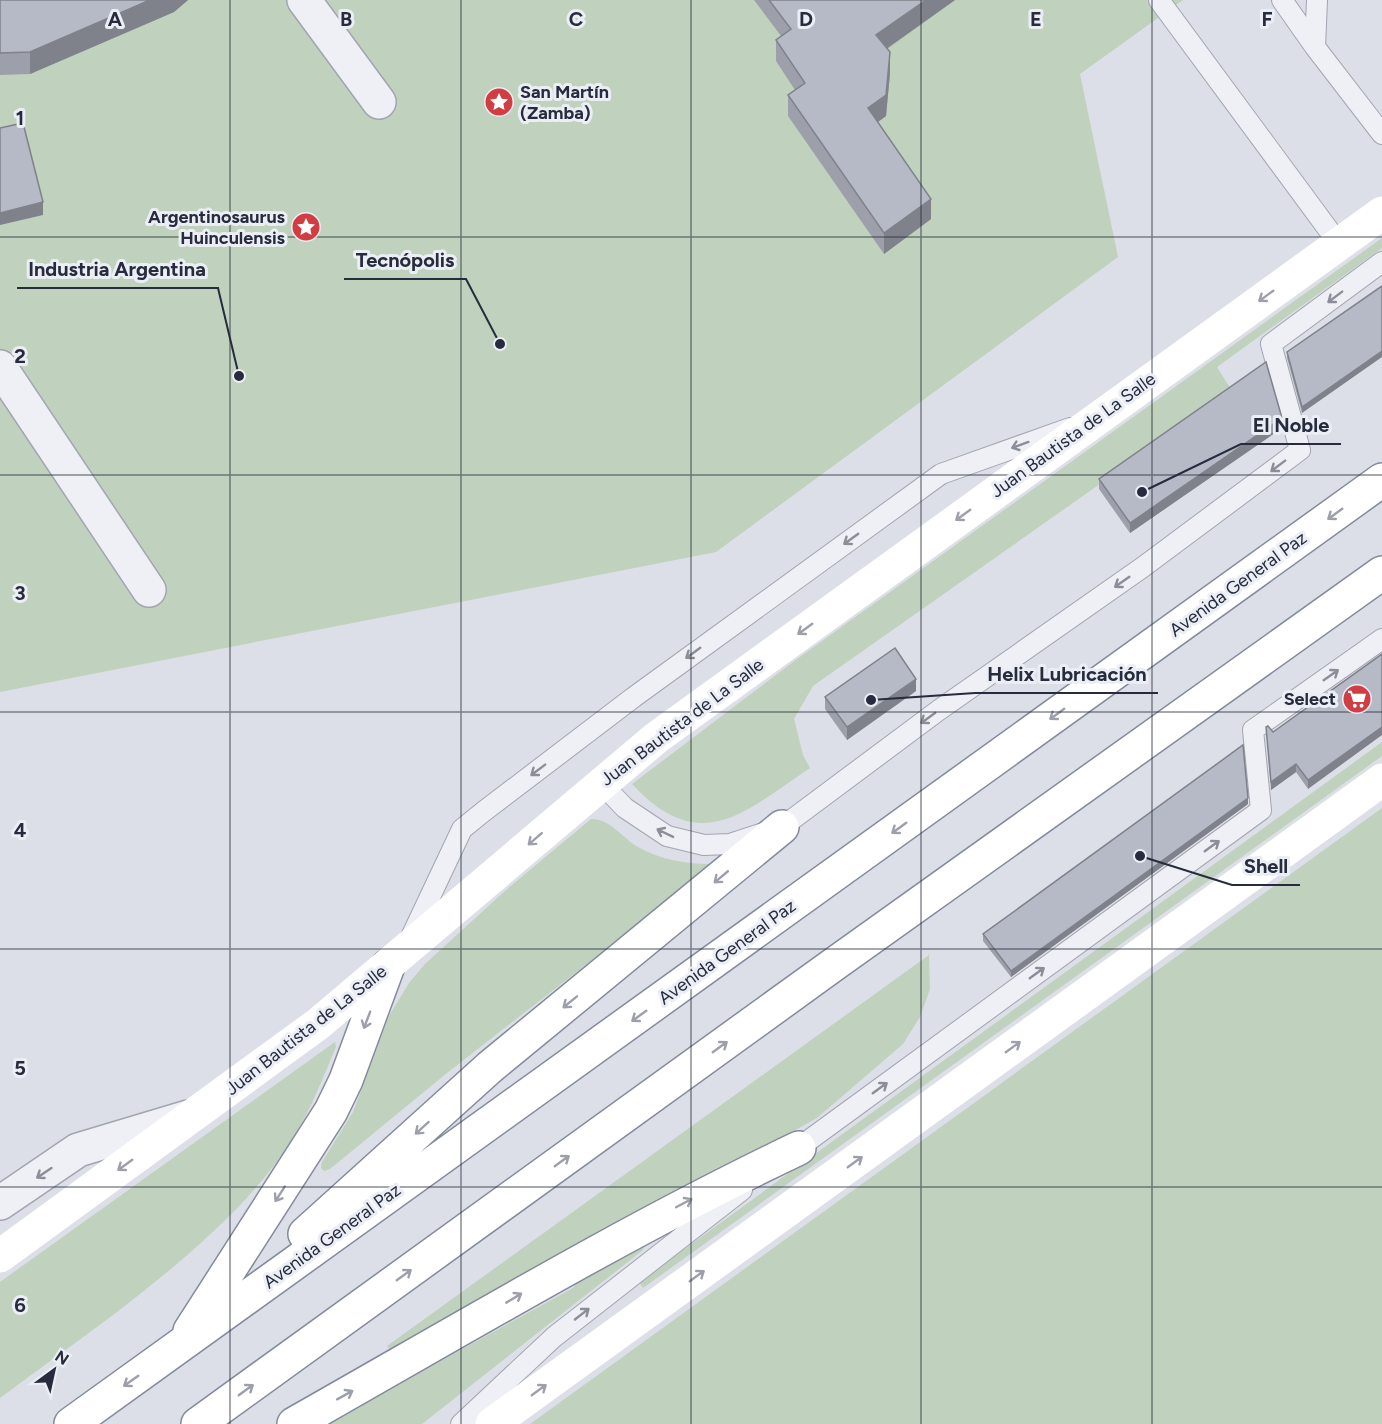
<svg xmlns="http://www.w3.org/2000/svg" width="1382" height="1424" font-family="Figtree,sans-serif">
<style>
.green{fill:#c0d1bd}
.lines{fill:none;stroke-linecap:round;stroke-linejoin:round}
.lane-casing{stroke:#a2a5b1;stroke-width:22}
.street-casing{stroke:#a2a5b1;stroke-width:36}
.highway-casing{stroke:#838a9d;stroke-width:36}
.lane{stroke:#eff0f5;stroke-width:20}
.street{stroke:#eff0f5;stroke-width:33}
.secondary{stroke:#fff;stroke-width:33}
.highway{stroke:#fff;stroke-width:33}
.wall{fill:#9da0aa}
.shaded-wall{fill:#7f828b}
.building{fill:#b6bac6;stroke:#7f828b;stroke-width:1.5}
.oneway{stroke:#9da0a8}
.oneway2{stroke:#8a8e99}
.grid{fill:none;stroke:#262b3d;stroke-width:1.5;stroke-opacity:0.55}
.labels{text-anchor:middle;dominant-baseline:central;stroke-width:6;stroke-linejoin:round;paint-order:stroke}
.poi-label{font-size:18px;font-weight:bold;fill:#262b3d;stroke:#ebeef4;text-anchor:end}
.street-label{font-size:18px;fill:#262b3d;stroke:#ebeef4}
.grid-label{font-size:20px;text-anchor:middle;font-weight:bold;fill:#262b3d;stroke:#ebeef4;stroke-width:6;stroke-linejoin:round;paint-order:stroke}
.leader{fill:none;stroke:#262b3d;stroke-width:2}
.callout-dot{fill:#262b3d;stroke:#ebeef4;stroke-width:2}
.callout-label{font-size:20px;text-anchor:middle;font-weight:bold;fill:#262b3d;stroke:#ebeef4;stroke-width:6;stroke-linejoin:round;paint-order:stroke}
</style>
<rect width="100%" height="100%" fill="#dcdfe7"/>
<path class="green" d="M0,0h1183l-103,74 38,183 -402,295 -716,140z
M1382,238v10l-165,119 15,24 -419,295 -19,33 9,36 7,13c-67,45 -110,89 -178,16l165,-125z
M1382,742v14l-739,532 -4,-6z
M1382,808v616h-852z
M591,819c20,0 31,19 47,28 23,13 51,18 77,17l-268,209 -117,96 -6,2 -3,-3 1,-6 31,-50 36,-96 20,-33 16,-19 81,-74z
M929,955l1,34 -10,28 -17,27 -86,74 -425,235 -5,-7z
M335,1042l1,5c-13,31 -25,62 -43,91 -61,99 -199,190 -293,260v-116z
M643,1241l2,4 -2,5 -221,174h-96l247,-136 8,-13z"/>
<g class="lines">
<g class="lane-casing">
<path id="lane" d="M1159,0l180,244
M1282,0l33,47 67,87
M1315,47l2,-47
M601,783l24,25 42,28 37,9 26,-1 52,-17 157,-117 204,-143 157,-117 -29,-106 111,-82
M411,937l51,-108 21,-17 151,-115 307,-223 129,-46
M790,1154l471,-344 -8,-80 129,-91
M461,1424l93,-87 188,-147"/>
</g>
<g class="street-casing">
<path id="street" d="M304,0l75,102
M0,367l149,223
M0,1203l78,-53 110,-33"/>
</g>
<g class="highway-casing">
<path id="highway" d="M305,1234l185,-167 292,-240
M190,1331l141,-220 15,-31 42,-114
M71,1424l1311,-944
M198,1424l635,-459 549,-392
M294,1424c168,-95 331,-193 505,-276"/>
</g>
<use href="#lane" class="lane"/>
<use href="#street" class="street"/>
<path class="secondary" d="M0,1256l318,-232 338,-286 726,-525
M492,1424l890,-644"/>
<use href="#highway" class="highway"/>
</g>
<path class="wall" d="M0,0h188l-14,12 -144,62 -30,1z
M754,0h201l-68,49 3,24 -4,43 -8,6 53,97 -47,35 -96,-138v-21l7,-5 -19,-29v-21l5,-4z
M1382,286l-80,127 -15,-55v-6z
M1282,428l-152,105 -31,-44v-10z
M1382,654l-74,135 -12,-17 -25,18 -5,-63 7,5z
M916,691l-69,49 -22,-31v-12z
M1248,804l-237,173 -28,-36v-7z"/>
<path class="shaded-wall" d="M150,0h38l-14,12 -144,62v-22z
M926,0h29l-79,56v-21z
M890,52v21l-4,43 -18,13v-21z
M931,199v20l-47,35v-21z
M43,202v13l-43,10v-12z
M1382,351v6l-80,56v-6z
M1282,418v10l-152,105v-10z
M916,679v12l-69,49v-13z
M1382,727v8l-74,54v-9z
M1296,764v8l-25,18v-8z
M1248,798v6l-237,173v-6z"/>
<path class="building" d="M0,0h150l-120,52 -30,1z
M769,0h157l-50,35 14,17 -4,43 -18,13 63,91 -47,34 -96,-138 17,-12 -29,-43 15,-11z
M23,123l20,79 -43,11v-85z
M1382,286v65l-80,56 -15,-55z
M1266,362l16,56 -152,105 -31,-44z
M895,648l21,31 -69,48 -22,-30z
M1382,654v73l-74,53 -12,-16 -25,18 -5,-55 2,-1 5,6z
M1243,745l5,53 -237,173 -28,-37z"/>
<defs><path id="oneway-shaft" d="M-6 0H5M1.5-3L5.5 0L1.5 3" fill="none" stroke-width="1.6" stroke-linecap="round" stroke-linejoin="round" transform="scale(1.5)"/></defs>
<g class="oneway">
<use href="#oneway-shaft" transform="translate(1266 296) rotate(144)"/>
<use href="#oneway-shaft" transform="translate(1335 514) rotate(144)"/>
<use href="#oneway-shaft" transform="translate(963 515) rotate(144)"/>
<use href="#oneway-shaft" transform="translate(805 629) rotate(144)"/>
<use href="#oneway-shaft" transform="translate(1057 714) rotate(144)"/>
<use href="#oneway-shaft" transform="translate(899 828) rotate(144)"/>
<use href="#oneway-shaft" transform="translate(535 839) rotate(139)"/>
<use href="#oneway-shaft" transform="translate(721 877) rotate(140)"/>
<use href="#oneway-shaft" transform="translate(570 1002) rotate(141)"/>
<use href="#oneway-shaft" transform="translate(639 1016) rotate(144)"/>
<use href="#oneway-shaft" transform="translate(367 1020) rotate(111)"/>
<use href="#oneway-shaft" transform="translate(720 1047) rotate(-36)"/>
<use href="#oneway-shaft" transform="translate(1013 1047) rotate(-36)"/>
<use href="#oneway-shaft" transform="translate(422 1128) rotate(138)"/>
<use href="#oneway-shaft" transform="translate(562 1161) rotate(-36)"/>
<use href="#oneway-shaft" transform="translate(855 1162) rotate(-36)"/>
<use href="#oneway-shaft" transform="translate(125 1165) rotate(144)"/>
<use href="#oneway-shaft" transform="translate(280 1194) rotate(123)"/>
<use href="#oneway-shaft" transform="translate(684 1203) rotate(-28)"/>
<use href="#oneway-shaft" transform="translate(404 1275) rotate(-36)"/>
<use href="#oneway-shaft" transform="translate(697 1276) rotate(-36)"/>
<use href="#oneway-shaft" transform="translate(514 1298) rotate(-31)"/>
<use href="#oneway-shaft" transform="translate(131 1381) rotate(145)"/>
<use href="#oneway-shaft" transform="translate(246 1390) rotate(-36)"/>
<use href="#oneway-shaft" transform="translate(539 1390) rotate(-36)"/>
<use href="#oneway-shaft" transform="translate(345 1395) rotate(-29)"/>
</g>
<g class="oneway2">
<use href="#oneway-shaft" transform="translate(1335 297) rotate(143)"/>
<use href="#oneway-shaft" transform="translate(1020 445) rotate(160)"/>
<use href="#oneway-shaft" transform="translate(1278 466) rotate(143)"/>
<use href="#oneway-shaft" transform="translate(851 539) rotate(144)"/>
<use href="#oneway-shaft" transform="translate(1122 582) rotate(145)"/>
<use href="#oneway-shaft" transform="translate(693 653) rotate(144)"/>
<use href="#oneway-shaft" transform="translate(1331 675) rotate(-35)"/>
<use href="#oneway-shaft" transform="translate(928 718) rotate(144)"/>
<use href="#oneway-shaft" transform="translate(538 770) rotate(143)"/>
<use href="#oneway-shaft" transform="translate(665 833) rotate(-154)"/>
<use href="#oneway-shaft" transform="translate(1212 846) rotate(-36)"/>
<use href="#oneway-shaft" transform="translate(1037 973) rotate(-36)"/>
<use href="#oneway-shaft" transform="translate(880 1088) rotate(-36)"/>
<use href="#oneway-shaft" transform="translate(44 1173) rotate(146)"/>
<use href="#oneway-shaft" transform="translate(582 1314) rotate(-38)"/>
</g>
<path class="grid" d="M230,0v1424M461,0v1424M691,0v1424M921,0v1424M1152,0v1424M0,237h1382M0,475h1382M0,712h1382M0,949h1382M0,1187h1382"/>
<defs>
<g id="sight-disc" transform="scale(1.5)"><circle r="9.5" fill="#d03d42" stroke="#ebeef4"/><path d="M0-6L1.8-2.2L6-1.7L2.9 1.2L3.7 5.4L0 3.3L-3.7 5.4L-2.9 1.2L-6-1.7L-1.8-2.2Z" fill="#fff"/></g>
<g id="supermarket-disc" transform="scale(1.5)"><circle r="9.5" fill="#d03d42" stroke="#ebeef4"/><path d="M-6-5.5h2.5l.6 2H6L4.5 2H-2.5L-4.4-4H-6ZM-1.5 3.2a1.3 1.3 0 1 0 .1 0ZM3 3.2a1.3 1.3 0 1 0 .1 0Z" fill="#fff"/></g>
</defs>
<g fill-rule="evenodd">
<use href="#sight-disc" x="499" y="102"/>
<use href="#sight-disc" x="306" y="227"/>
<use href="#supermarket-disc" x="1357" y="699"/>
</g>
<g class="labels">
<g class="poi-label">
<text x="520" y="92" text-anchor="start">San Martín<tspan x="520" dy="21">(Zamba)</tspan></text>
<text x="285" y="217">Argentinosaurus<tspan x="285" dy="21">Huinculensis</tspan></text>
<text x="1336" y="699">Select</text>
</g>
<g class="street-label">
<text transform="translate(1073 435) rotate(-36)">Juan Bautista de La Salle</text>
<text transform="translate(1238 584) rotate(-36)">Avenida General Paz</text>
<text transform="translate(682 722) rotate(-37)">Juan Bautista de La Salle</text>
<text transform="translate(727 952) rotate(-36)">Avenida General Paz</text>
<text transform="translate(306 1030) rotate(-38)">Juan Bautista de La Salle</text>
<text transform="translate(332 1236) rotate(-36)">Avenida General Paz</text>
</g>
</g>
<g class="grid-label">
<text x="115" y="26">A</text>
<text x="346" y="26">B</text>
<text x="576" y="26">C</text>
<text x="806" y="26">D</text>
<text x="1036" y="26">E</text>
<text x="1267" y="26">F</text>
<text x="20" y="125">1</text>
<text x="20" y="363">2</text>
<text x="20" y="600">3</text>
<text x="20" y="837">4</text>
<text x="20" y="1075">5</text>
<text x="20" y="1312">6</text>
</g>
<path class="leader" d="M500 344L466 279H344M239 376L218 288H17M1142 492L1241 444H1341M871 700L975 693H1158M1140 856L1232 885H1300"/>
<g class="callout-dot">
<circle cx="500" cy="344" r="6"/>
<circle cx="239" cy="376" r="6"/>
<circle cx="1142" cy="492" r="6"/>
<circle cx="871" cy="700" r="6"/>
<circle cx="1140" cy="856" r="6"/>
</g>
<g class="callout-label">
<text x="405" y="267">Tecnópolis</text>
<text x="117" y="276">Industria Argentina</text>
<text x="1291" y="432">El Noble</text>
<text x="1067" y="681">Helix Lubricación</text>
<text x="1266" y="873">Shell</text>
</g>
<g transform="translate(54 1370) rotate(33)" stroke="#ebeef4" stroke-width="4.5" paint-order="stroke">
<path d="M0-4.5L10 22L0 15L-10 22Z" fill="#262b3d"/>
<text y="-9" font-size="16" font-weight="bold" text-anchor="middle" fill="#262b3d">N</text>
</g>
</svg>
